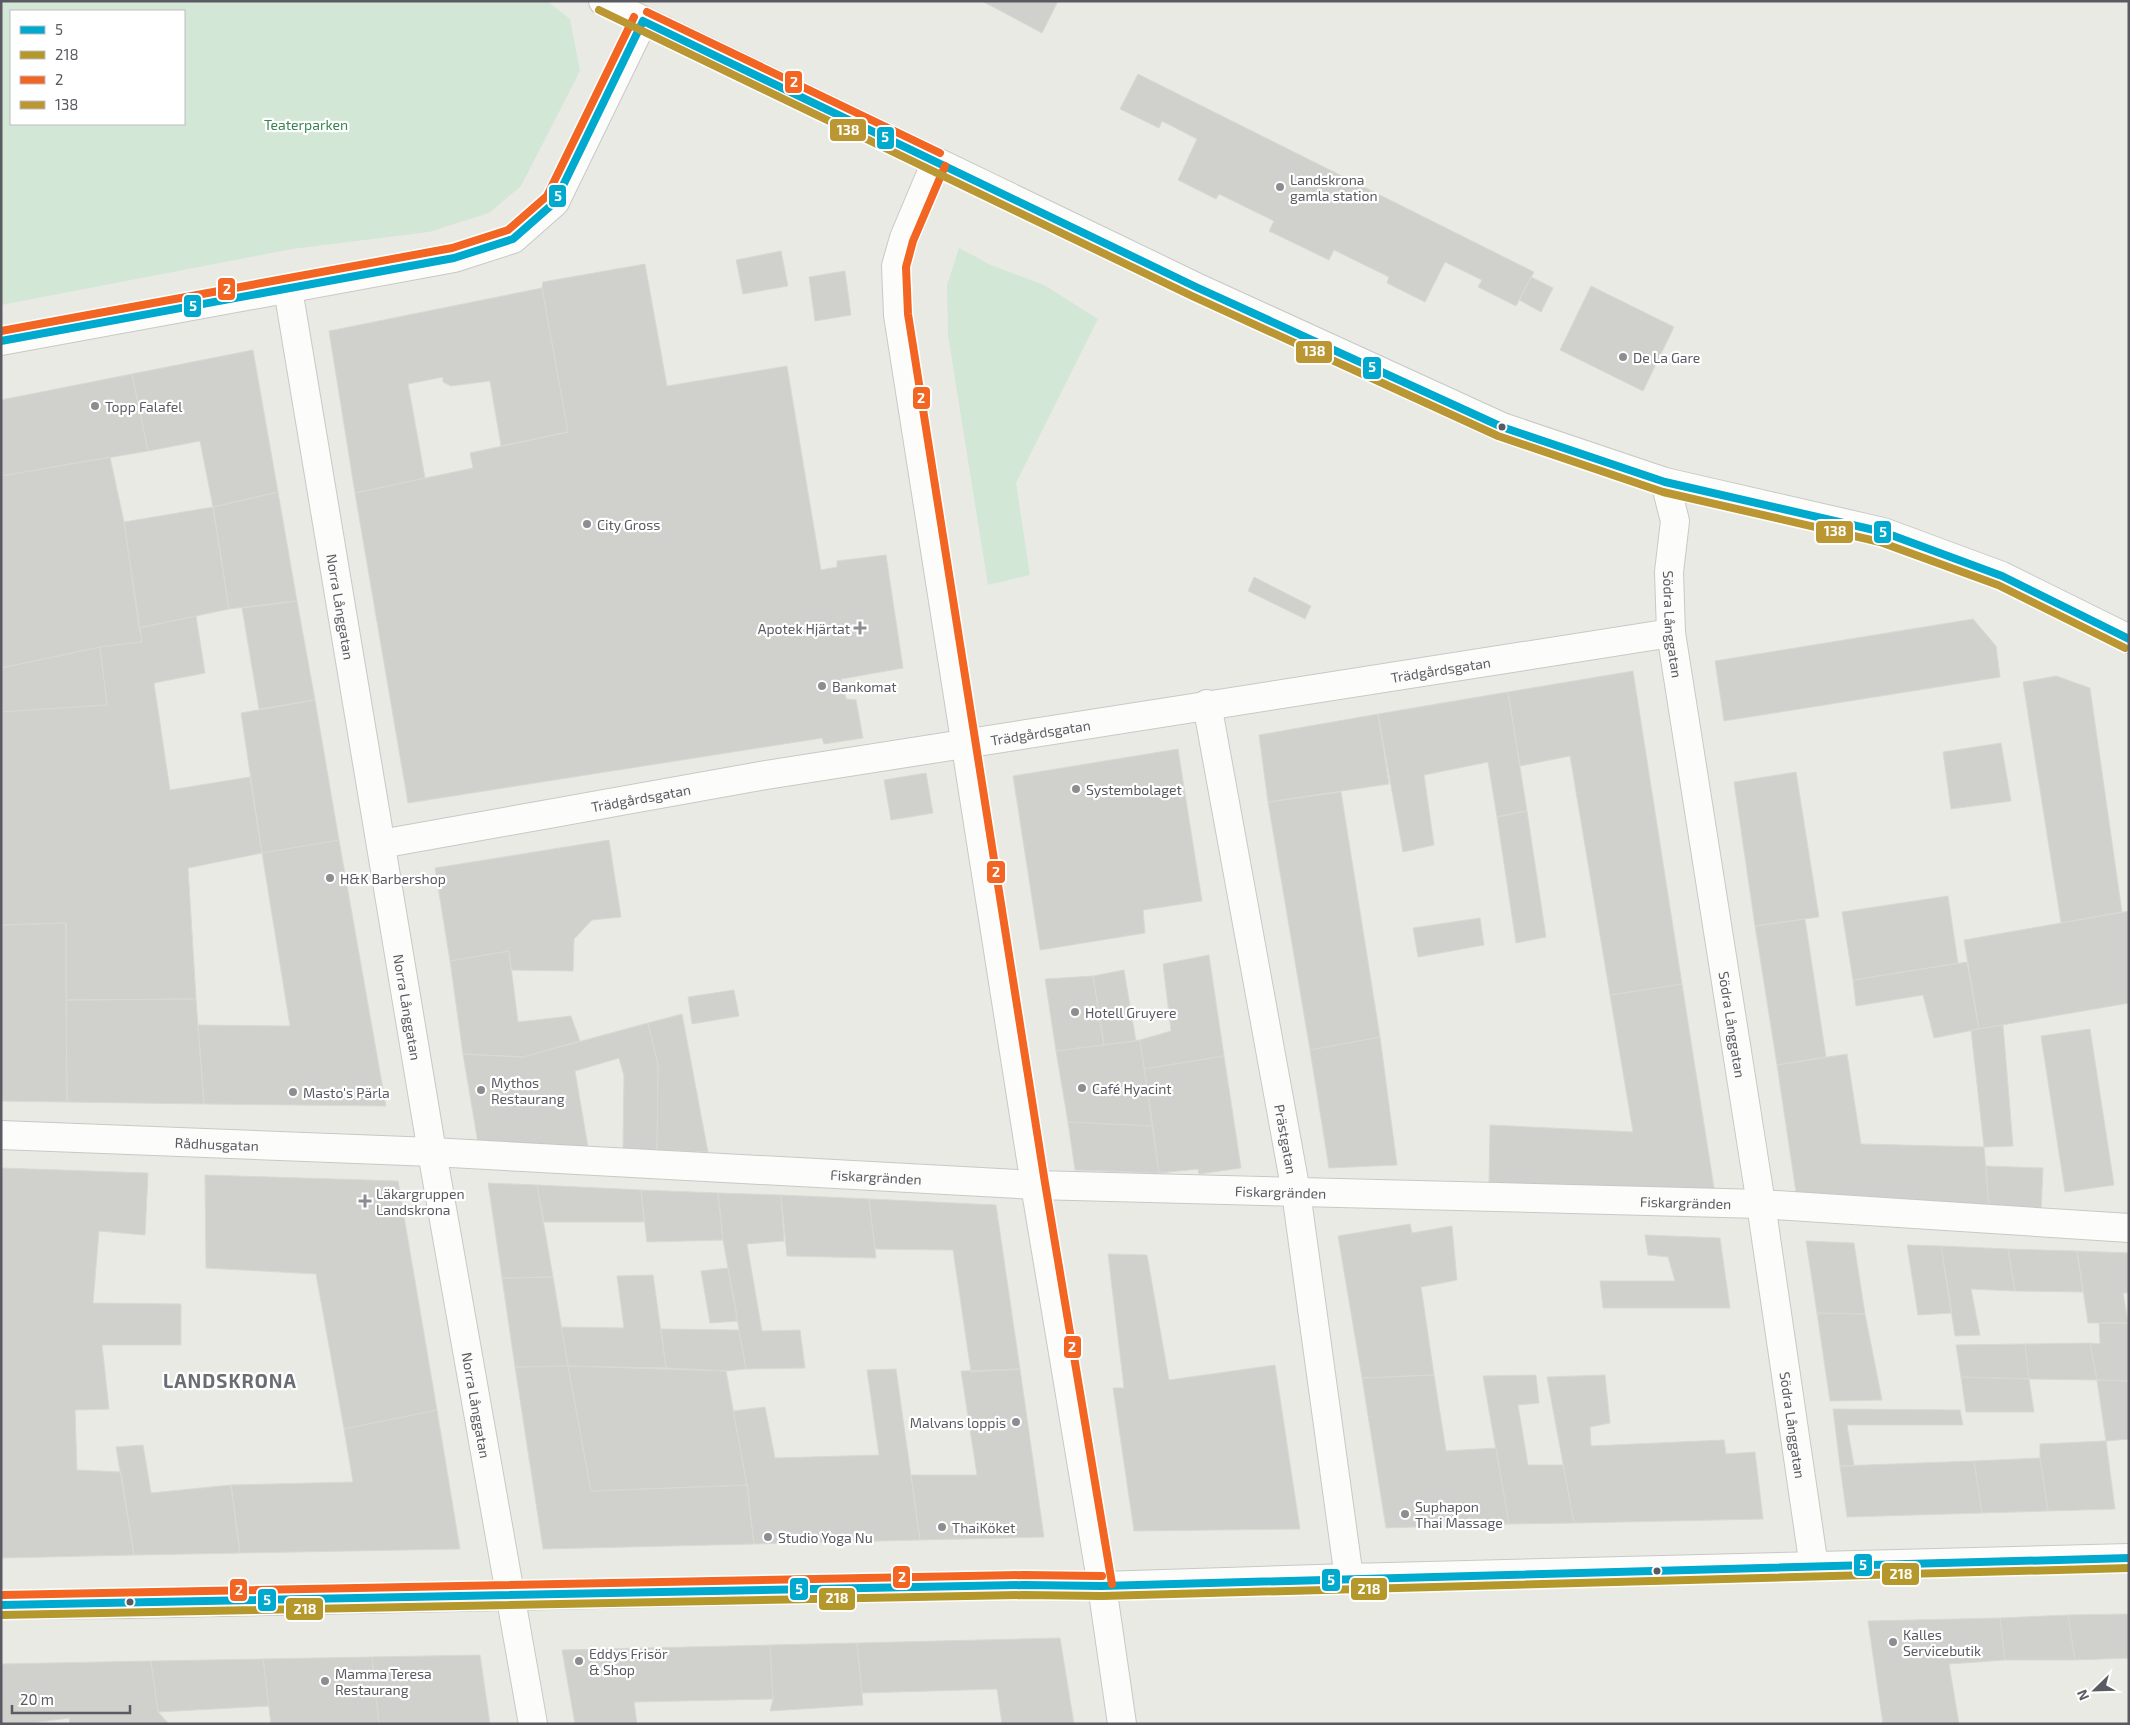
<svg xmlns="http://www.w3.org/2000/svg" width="2130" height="1725" font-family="'Exo 2',sans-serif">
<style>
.green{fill:#d2e7d5;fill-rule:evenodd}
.building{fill:#d0d1cd;stroke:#d9d9d4}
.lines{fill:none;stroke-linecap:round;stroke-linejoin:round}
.street-casing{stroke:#c8c8c8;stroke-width:30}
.secondary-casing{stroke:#c8c8c8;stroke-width:30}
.street{stroke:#fcfcfb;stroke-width:28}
.secondary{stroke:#fcfcfb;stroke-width:28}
.bus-1-casing{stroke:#fff;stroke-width:11}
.bus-2-casing{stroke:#fff;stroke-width:11}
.bus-3-casing{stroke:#fff;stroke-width:11}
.bus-4-casing{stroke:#fff;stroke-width:11}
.bus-1{stroke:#00a9ce;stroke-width:8}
.bus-2{stroke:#b4982c;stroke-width:8}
.bus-3{stroke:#f26522;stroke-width:8}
.bus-4{stroke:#bb9734;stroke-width:8}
.poi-dot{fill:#8c8d90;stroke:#fff;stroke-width:2}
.bus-dot{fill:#5a5b62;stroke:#fff;stroke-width:2}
.labels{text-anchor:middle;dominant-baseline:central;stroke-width:4.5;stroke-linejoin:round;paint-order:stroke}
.park-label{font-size:14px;fill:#368551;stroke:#fff}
.poi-label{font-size:14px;fill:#5a5b62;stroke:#fff;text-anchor:start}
.street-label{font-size:14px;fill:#5a5b62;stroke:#fff}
.district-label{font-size:19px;font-weight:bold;letter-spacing:1px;fill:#6b6d74;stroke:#fff}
.line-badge{stroke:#fff;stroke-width:2}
.badge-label{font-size:14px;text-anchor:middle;font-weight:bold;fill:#fff}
</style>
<rect width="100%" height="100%" fill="#eaeae4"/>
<path class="green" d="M1,1h546l23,18 10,52 -59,115 -32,27 -60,19 -137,17 -291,56zM11,11h173v113h-173z
M959,248l32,17 53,20 54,34 -82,164 14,92 -42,10 -40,-250 -1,-50z"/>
<path class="building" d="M982,1h76l-16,32z
M1138,74l396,198 -18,34 -38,-19 4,-7 -37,-18 -20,40 -38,-19 2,-6 -55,-27 -5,10 -60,-29 5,-10 -55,-27 -3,5 -38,-19 19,-41 -35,-18 -3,7 -39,-19z
M781,251l7,35 -45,8 -7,-34z
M645,264l22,122 120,-20 34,204 16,-3v-6l49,-6 17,113 -62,11 5,20 10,1 7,38 -39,6 -2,-6 -414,65 -53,-310 118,-25 -3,-15 98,-21 -26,-144 1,-6z
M845,271l6,44 -36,6 -6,-44z
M1531,277l22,11 -12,24 -22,-12z
M1591,286l83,41 -31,64 -83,-41z
M542,288l26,144 -67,14 -11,-65 -39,5 -8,-4v-5l-35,7 17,94 -70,15 -26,-162z
M253,350l25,142 -65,15 -13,-66 -52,10 -16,-77z
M132,374l16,77 -147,25v-76z
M110,457l14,65 18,120 -42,5 -99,21v-192z
M278,492l19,109 -68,8 -16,-102z
M213,507l16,102 -90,19 -15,-106z
M1254,577l57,29 -6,13 -57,-28z
M297,601l18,99 -56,9 -17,-101z
M196,616l9,57 -51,10 16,107 80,-13 12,76 -74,15 8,131 -130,1v-77l-65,2v-213l106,-7 -7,-58 42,-5 -3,-14z
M1973,619l23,27 4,31 -276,44 -9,-60z
M100,647l7,58 -106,7v-44z
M1633,671l49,313 -72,11 -40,-239 -50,10 -12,-74z
M2056,676l34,12 32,224 -61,11 -38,-241z
M1508,692l19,119 -30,6 -9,-55 -64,13 10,70 -31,7 -25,-138z
M315,700l24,140 -77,13 -21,-140z
M1378,714l11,70 -121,18 -9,-67z
M2001,743l10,58 -60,8 -8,-57z
M1178,749l24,152 -59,9 2,23 -105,17 -27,-174z
M1796,772l23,145 -64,9 -21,-144z
M926,773l7,40 -42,7 -7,-40z
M1341,792l39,245 -70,13 -42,-248z
M1527,811l19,126 -30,6 -19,-126z
M339,840l47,266 -182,-2 -6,-79 92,1 -28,-173z
M609,840l12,77 -29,3 -18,19 -1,32 -62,-1 -2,-19 -59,10 -15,-93z
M1948,896l10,67 -105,17 -11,-68z
M2129,911v92l-150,26 -15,-89z
M1480,918l4,27 -66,12 -5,-29z
M1805,919l21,138 -49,8 -22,-139z
M66,923l1,179 -66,-1v-176z
M509,951l9,71 53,-6 9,25 -57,16 -60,-3 -13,-93z
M1209,955l15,101 -80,13 -4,-29 31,-9 -8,-67z
M1967,962l12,67 -45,9 -11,-43 -67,11 -3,-26z
M1124,970l12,71 -32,4 -11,-69z
M1093,976l11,69 -48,6 -11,-72z
M1682,984l33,210 -226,-9 1,-60 143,7 -23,-137z
M734,990l5,26 -47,8 -4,-27z
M196,999l8,105 -137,-2 -1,-102z
M682,1014l26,138 -51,-2 1,-85 -10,-42z
M648,1023l10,42 -1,85 -34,-1 1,-73 -5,-18 -44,13 13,76 -110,-4 -15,-89 60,3z
M2003,1025l10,121 -29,1 -13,-117z
M2090,1029l24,156 -49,7 -24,-156z
M1380,1037l17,128 -68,3 -19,-118z
M1140,1040l13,86 -85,-4 -12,-71z
M1847,1054l14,90 123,3 5,60 -192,-8 -20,-134z
M1224,1056l17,112 -42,6 -1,-5 -39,4 -15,-104z
M1068,1122l85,4 6,47 -84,-3z
M1986,1166l57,2 -2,43 -52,-4z
M1,1168l147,5 -3,62 -46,-4 -6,72 88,1v41h-79l7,64 -34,1 2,60 44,2 13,83 -133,3z
M205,1175l193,6 39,229 -93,19 -28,-155 -110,-6z
M488,1183l49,2 16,92 -51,1z
M537,1185l104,5 3,32h-100z
M641,1190l77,3 5,47 -76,2z
M718,1193l63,2 3,46 -37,3 15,87 38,-1 5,38 -59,1 -23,-129z
M781,1195l88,4 7,59 -89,-2z
M869,1199l127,6 24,164 -49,3 -18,-122 -78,-1z
M1410,1224l2,9 40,-7 5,54 -36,7 13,88 -72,3 -24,-142z
M1645,1235l75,3 10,70h-127l-3,-27h75l-7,-24 -20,-2z
M1806,1241l48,2 11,71 -48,-1z
M1907,1245l34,1 11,67 -34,2z
M1941,1246l67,3 7,42 -44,-2 9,46 -25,1z
M2008,1249l69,2 6,41 -68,-1z
M2077,1251l52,2v40h-6l5,30h-40z
M1108,1254l39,1 22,125 106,-15 25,164 -166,2 -21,-143h11z
M728,1268l10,53 -28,2 -9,-52z
M653,1275l13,93 -98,-2 -7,-39 63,1 -7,-52z
M553,1277l15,89 -53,1 -13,-89z
M1817,1313l48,1 17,86 -52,1z
M2099,1323h29l1,58 -32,-1 -7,-37 10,1z
M661,1329l78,1 7,39 -20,2 -60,-3z
M2090,1343l7,37 -68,-1 -4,-35z
M2025,1344l4,35 -68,-2 -5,-32z
M568,1366l23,125 156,-6 7,59 -211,5 -28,-182z
M568,1366l158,5 21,114 -156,6z
M896,1369l24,171 -166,4 -7,-59 -14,-74 32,-4 10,51 104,-3 -12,-85z
M1020,1369l24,168 -124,3 -9,-65h66l-16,-104z
M1434,1375l12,76 50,-3 13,76 -123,4 -24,-150z
M1536,1375l3,28 -21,2 10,60h35l11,58 -65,1 -26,-148z
M1605,1375l5,48 -20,4 1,19 133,-6 2,14 29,-2 8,67 -189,4 -27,-146z
M1961,1377l68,2 5,33h-68z
M2097,1380l32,1v58l-23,2z
M1833,1409l127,1 3,15h-116l7,41h-14z
M437,1410l23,139 -220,4 -9,-68 122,-3 -9,-53z
M2106,1441l9,68 -67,2 -8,-53v-14z
M143,1445l8,48 80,-8 9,68 -106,2 -18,-108z
M2040,1458l8,53 -66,2 -8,-52z
M1974,1461l8,52 -135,4 -7,-51z
M2129,1614v44l-54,2 -7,-45z
M2068,1615l7,45h-70l-5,-42z
M2000,1618l5,42 -56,4 10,60h-76l-15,-103z
M1060,1638l14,86h-72l-5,-35 -135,4 -5,-50z
M857,1643l6,62 -93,6 3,-12 -3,-54z
M770,1645l3,54 -139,3 3,22h-62l-13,-74z
M480,1655l10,69h-111l-7,-67z
M372,1657l7,67h-108l-8,-65z
M263,1659l6,47 -111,6 -7,-51z
M151,1661l7,51 11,12h-99l-1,-6 -44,6h-24v-60z"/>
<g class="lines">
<g class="street-casing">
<g id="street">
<path d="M936,162l-32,76 -8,28 2,49 137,870 67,401 20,138"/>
<path id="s1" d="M288,289l144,863 101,572"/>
<path d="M1,341l453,-83 59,-19 42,-37 88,-181"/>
<path id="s2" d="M1665,482l10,39 -6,51 2,61 90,571 53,363"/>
<path id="s3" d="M1207,704l89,488 53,386"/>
<path id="s4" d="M381,844l385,-69 905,-142"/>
<path id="s5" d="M1,1135l431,17 603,33 726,19 368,24"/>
</g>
</g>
<g class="secondary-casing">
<path id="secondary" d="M603,1l593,286 306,140 163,55 218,50 119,44 127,63
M1,1605l129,-1 893,-19 79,1 247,-8 780,-20"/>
</g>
<use href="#street" class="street"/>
<use href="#secondary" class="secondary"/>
<g class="bus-1-casing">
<path id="bus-1" d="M643,21l553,266 306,140 163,55 218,50 119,44 127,63
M1,341l453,-83 59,-19 42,-37 88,-181
M1,1605l1022,-20 79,1 1027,-28"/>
</g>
<g class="bus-2-casing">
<path id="bus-2" d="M1,1615l1022,-20 79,1 1027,-28"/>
</g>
<g class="bus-3-casing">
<path id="bus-3" d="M647,12l293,141
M945,166l-32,75 -7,26 2,47 137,869 67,401
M1,331l451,-83 56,-18 39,-34 87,-179
M1,1595l1022,-20 79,1"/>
</g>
<g class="bus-4-casing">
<path id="bus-4" d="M599,10l593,286 306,140 165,56 217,50 118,43 127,63"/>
</g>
<use href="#bus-1" class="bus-1"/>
<use href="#bus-2" class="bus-2"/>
<use href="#bus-3" class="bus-3"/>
<use href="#bus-4" class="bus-4"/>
</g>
<g class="poi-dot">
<circle cx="1280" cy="187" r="5"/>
<circle cx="1623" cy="357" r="5"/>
<circle cx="95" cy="406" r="5"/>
<circle cx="587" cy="524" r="5"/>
<path d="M857.5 620.5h5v5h5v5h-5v5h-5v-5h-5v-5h5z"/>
<circle cx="822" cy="686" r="5"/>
<circle cx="1076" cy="789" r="5"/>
<circle cx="330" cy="878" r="5"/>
<circle cx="1075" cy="1012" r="5"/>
<circle cx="1082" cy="1088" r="5"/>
<circle cx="481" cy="1090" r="5"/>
<circle cx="293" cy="1092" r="5"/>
<path d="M362.5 1193.5h5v5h5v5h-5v5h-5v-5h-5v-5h5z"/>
<circle cx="1016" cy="1422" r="5"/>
<circle cx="1405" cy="1514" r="5"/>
<circle cx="942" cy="1527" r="5"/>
<circle cx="768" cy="1537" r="5"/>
<circle cx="1893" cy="1642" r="5"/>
<circle cx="579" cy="1661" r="5"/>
<circle cx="325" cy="1681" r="5"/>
</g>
<g class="bus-dot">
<circle cx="1502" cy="427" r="4.5"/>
<circle cx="1657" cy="1571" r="4.5"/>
<circle cx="130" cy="1602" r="4.5"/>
</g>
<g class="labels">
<g class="park-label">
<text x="306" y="124">Teaterparken</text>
</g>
<g class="poi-label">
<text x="1290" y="179">Landskrona<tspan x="1290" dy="16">gamla station</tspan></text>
<text x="1633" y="357">De La Gare</text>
<text x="105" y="406">Topp Falafel</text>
<text x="597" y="524">City Gross</text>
<text x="850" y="628" text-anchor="end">Apotek Hjärtat</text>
<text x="832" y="686">Bankomat</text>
<text x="1086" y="789">Systembolaget</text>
<text x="340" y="878">H&amp;K Barbershop</text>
<text x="1085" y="1012">Hotell Gruyere</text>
<text x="491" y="1082">Mythos<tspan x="491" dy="16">Restaurang</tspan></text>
<text x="1092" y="1088">Café Hyacint</text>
<text x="303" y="1092">Masto's Pärla</text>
<text x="376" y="1193">Läkargruppen<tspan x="376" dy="16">Landskrona</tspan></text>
<text x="1006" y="1422" text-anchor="end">Malvans loppis</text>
<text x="1415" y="1506">Suphapon<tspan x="1415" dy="16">Thai Massage</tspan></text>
<text x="952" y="1527">ThaiKöket</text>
<text x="778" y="1537">Studio Yoga Nu</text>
<text x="1903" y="1634">Kalles<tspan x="1903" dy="16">Servicebutik</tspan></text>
<text x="589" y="1653">Eddys Frisör<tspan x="589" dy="16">&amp; Shop</tspan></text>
<text x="335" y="1673">Mamma Teresa<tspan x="335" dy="16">Restaurang</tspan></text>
</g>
<g class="street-label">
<text stroke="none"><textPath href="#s1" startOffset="322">Norra Långgatan</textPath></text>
<text stroke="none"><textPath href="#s2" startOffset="144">Södra Långgatan</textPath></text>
<text stroke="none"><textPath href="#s4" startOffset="1074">Trädgårdsgatan</textPath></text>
<text stroke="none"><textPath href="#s4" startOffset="669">Trädgårdsgatan</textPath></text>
<text stroke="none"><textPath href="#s4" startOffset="264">Trädgårdsgatan</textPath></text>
<text stroke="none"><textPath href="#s1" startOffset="728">Norra Långgatan</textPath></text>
<text stroke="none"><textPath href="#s2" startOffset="549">Södra Långgatan</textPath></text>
<text stroke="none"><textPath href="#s3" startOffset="442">Prästgatan</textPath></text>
<text stroke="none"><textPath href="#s5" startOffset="216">Rådhusgatan</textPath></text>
<text stroke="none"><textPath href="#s5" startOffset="876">Fiskargränden</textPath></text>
<text stroke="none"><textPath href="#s5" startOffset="1281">Fiskargränden</textPath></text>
<text stroke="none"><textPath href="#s5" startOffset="1686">Fiskargränden</textPath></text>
<text stroke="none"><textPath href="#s1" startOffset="1132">Norra Långgatan</textPath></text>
<text stroke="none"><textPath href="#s2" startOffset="954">Södra Långgatan</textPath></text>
</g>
<g class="district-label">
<text x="230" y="1380">LANDSKRONA</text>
</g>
</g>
<g class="line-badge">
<rect x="784" y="70" width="19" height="24" rx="5" fill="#f26522"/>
<rect x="829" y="118" width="38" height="24" rx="5" fill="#bb9734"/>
<rect x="876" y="126" width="19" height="24" rx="5" fill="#00a9ce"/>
<rect x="548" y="184" width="19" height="24" rx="5" fill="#00a9ce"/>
<rect x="217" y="277" width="19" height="24" rx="5" fill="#f26522"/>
<rect x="183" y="294" width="19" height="24" rx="5" fill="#00a9ce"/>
<rect x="1295" y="340" width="38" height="24" rx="5" fill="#bb9734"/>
<rect x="1362" y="356" width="20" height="24" rx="5" fill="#00a9ce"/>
<rect x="912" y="386" width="19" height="24" rx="5" fill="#f26522"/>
<rect x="1815" y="520" width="39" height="24" rx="5" fill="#bb9734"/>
<rect x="1873" y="520" width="19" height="24" rx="5" fill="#00a9ce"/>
<rect x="986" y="860" width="20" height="24" rx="5" fill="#f26522"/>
<rect x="1063" y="1335" width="19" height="24" rx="5" fill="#f26522"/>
<rect x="1853" y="1553" width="20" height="24" rx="5" fill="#00a9ce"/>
<rect x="1881" y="1562" width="39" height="24" rx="5" fill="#b4982c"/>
<rect x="892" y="1565" width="19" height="24" rx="5" fill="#f26522"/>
<rect x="1321" y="1568" width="20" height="24" rx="5" fill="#00a9ce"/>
<rect x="1350" y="1577" width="38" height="24" rx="5" fill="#b4982c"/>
<rect x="789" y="1577" width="20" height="24" rx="5" fill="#00a9ce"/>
<rect x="229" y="1578" width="19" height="24" rx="5" fill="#f26522"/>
<rect x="818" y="1587" width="38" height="24" rx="5" fill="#b4982c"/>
<rect x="257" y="1588" width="20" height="24" rx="5" fill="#00a9ce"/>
<rect x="285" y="1597" width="39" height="24" rx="5" fill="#b4982c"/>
</g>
<g class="badge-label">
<text x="794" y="87">2</text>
<text x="848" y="135">138</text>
<text x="885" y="142">5</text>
<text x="558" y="201">5</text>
<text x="227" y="294">2</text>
<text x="193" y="311">5</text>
<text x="1314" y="356">138</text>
<text x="1372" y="372">5</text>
<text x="921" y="403">2</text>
<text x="1835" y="536">138</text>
<text x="1883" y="537">5</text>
<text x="996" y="877">2</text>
<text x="1072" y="1352">2</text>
<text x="1863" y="1570">5</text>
<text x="1901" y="1579">218</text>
<text x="902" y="1582">2</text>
<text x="1331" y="1585">5</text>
<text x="1369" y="1594">218</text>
<text x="799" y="1594">5</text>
<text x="239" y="1595">2</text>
<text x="837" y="1603">218</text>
<text x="267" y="1605">5</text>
<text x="305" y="1614">218</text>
</g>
<rect width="2130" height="1725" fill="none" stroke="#5a5b62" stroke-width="5"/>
<rect x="10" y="10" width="175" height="115" fill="#ffffff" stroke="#bdbdc0"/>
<rect x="20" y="26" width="25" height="8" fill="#00a9ce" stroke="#bdbdc0"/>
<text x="55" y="35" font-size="15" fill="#5a5b62">5</text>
<rect x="20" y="51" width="25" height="8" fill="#b4982c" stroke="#bdbdc0"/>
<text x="55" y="60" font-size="15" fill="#5a5b62">218</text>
<rect x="20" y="76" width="25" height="8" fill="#f26522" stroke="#bdbdc0"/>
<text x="55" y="85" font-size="15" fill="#5a5b62">2</text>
<rect x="20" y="101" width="25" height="8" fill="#bb9734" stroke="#bdbdc0"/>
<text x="55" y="110" font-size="15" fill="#5a5b62">138</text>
<g transform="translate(2095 1690) rotate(247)" stroke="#ffffff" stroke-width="4" paint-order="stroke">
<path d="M0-4L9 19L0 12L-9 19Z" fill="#5a5b62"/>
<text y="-8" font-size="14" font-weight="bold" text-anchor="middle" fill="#5a5b62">N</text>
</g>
<path d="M12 1705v8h118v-8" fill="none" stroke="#5a5b62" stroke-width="2.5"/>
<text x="20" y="1705" font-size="15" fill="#5a5b62" stroke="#ffffff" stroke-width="4" paint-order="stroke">20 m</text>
</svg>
